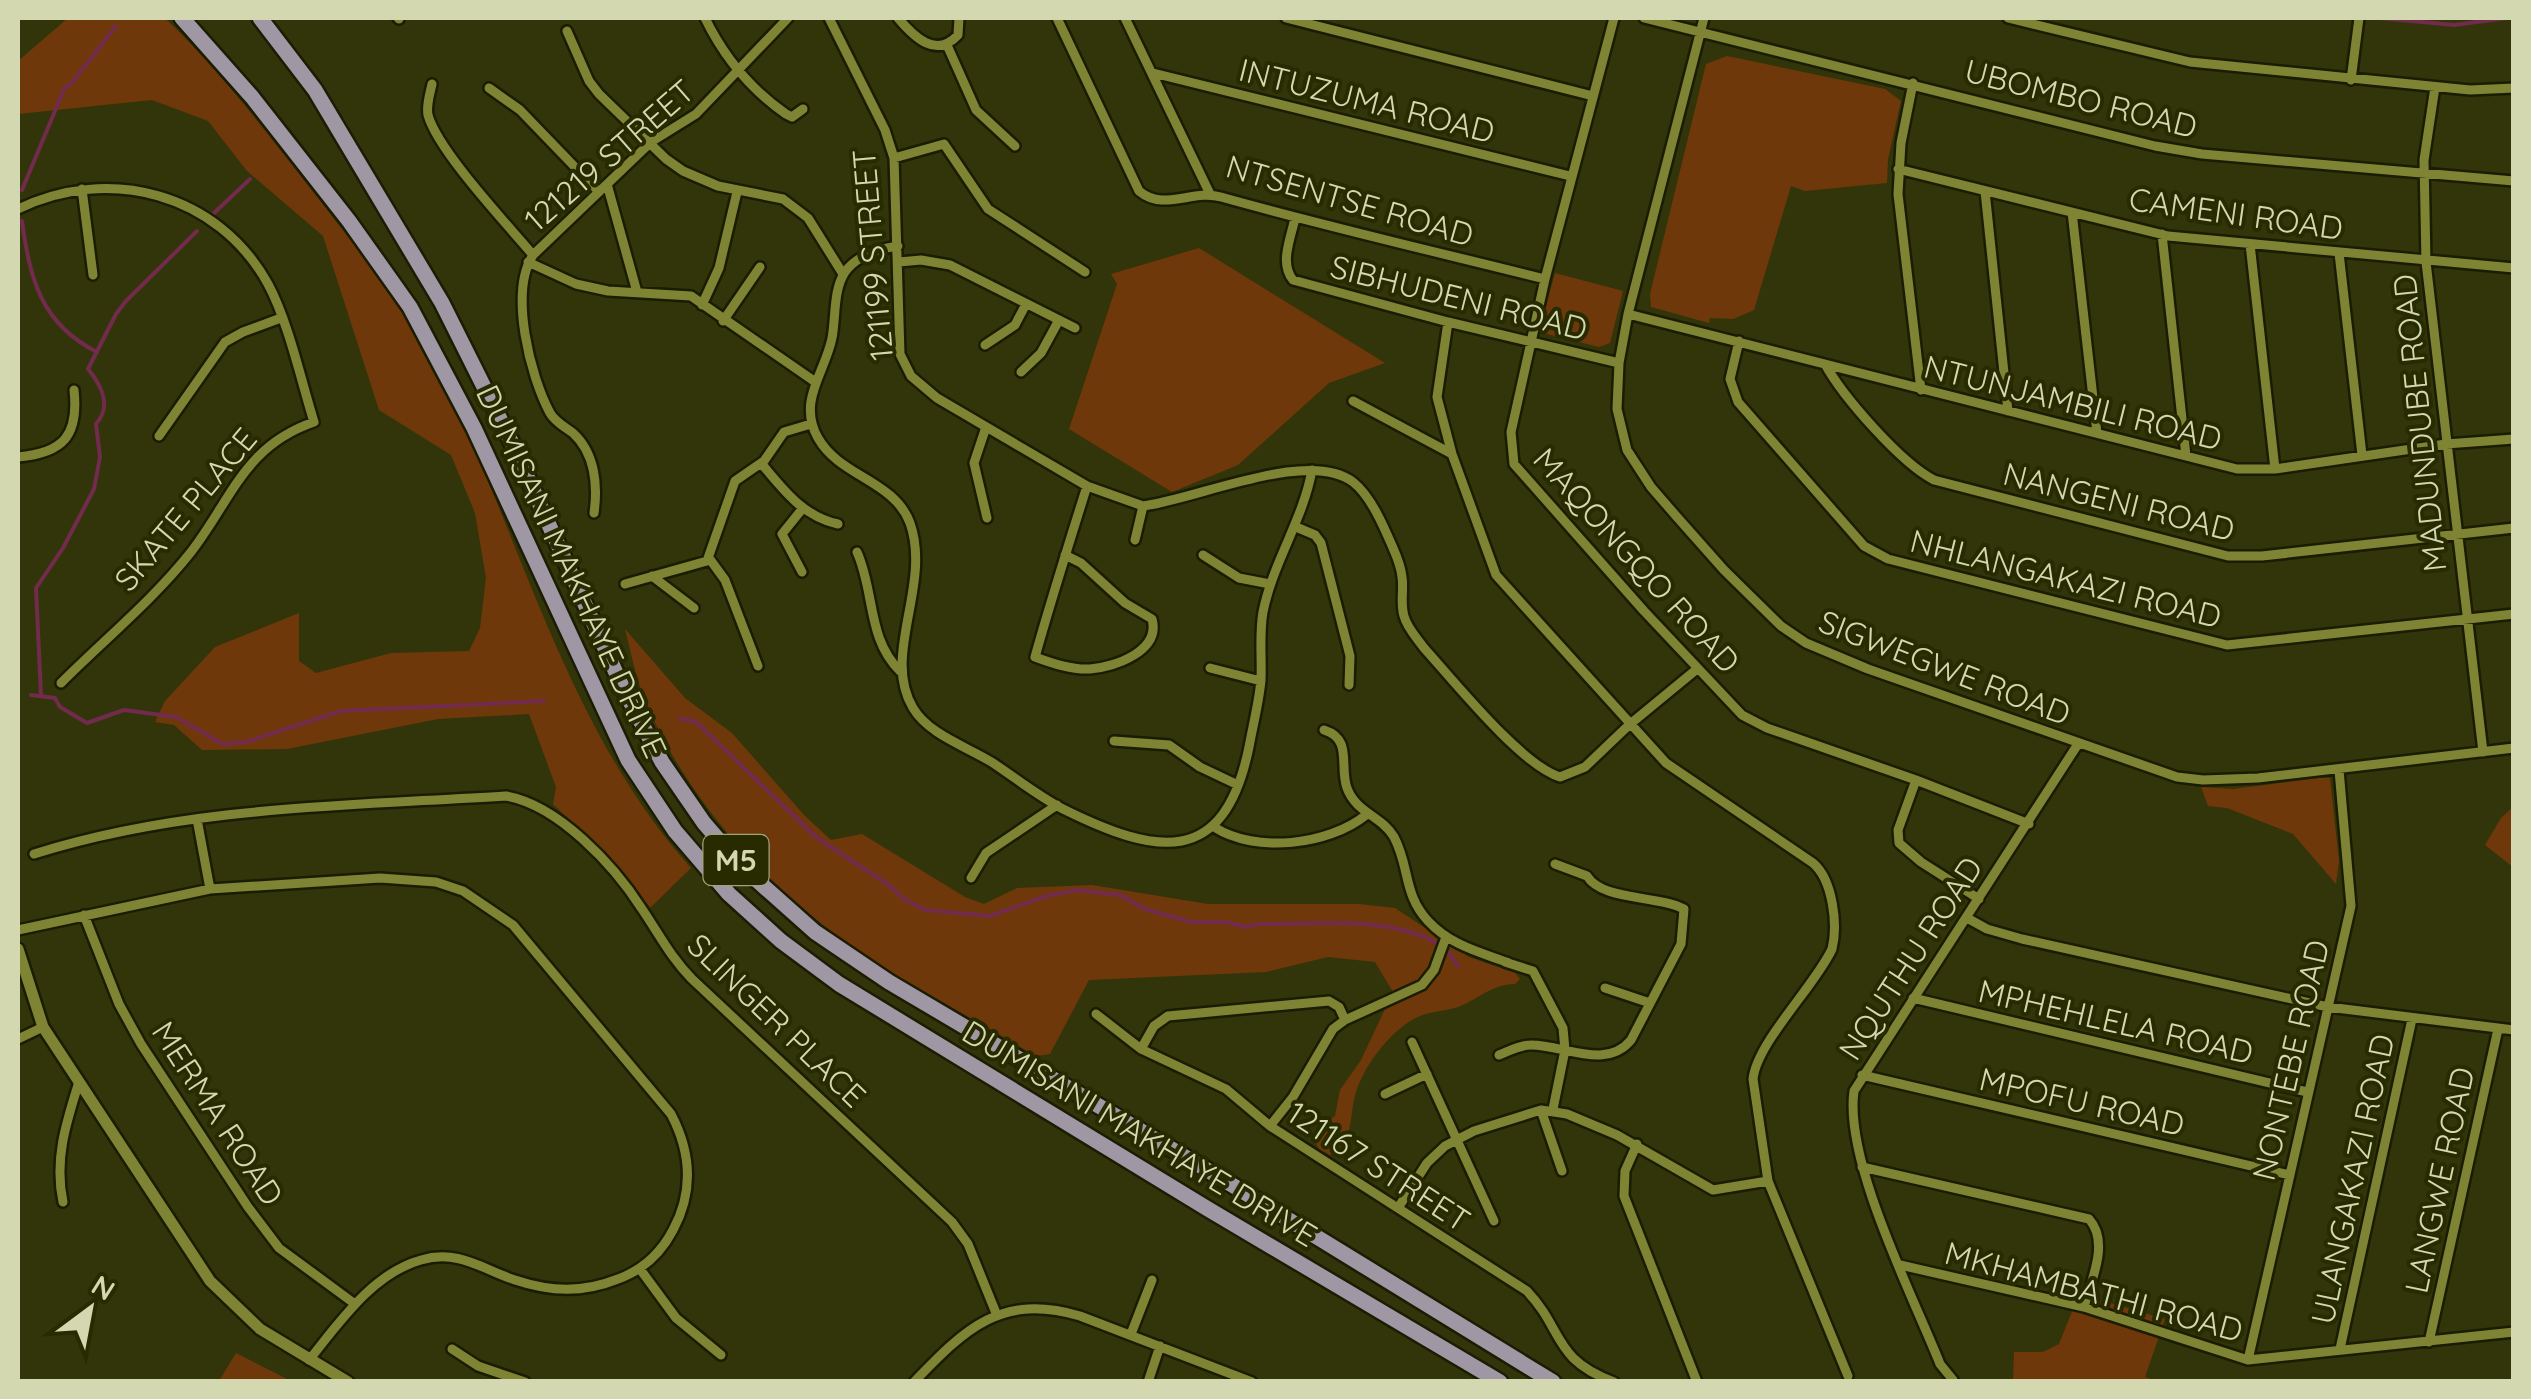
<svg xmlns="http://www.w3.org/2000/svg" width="2531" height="1399" font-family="Quicksand,sans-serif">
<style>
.green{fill:#6f380a}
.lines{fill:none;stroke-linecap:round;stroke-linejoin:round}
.stream{stroke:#722b4d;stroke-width:4}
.minor-casing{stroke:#1a1c03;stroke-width:14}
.tertiary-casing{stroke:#1a1c03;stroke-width:16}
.primary-casing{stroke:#1a1c03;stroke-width:20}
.minor{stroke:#7e8433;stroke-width:9}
.tertiary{stroke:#7e8433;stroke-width:11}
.primary{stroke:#9f98a4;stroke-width:15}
.labels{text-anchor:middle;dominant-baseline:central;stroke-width:8;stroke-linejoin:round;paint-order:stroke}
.shield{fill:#282b00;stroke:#a0a47c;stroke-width:2.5}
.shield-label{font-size:30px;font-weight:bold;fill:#d3d8b1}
.street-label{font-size:32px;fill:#d3d8b1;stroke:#282b00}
</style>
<rect width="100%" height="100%" fill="#323509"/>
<path class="green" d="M68,18h95l6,4c52,50 94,106 138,162 57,73 112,142 151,227 70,154 118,329 233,457l-41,40 -24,-33 -73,-71 3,-17 -27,-73 -91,5 -151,30 -85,1 -28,-25 -19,-3 10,-21 50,-54 84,-34v48l17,12 75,-20 78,-2 11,-23 6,-50 -11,-65 -24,-58 -72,-45 -56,-174 -76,-65 -39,-50 -56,-21 -134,14v-53z
M1727,56l158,33 16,12 -13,58 -1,24 -82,8 -14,-5 -37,124 -21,9 -23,-1 -1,5 -58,-16 -1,-13 56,-230z
M1199,248l186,115 -56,20 -91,82 -66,27 -103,-63 48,-145 -6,-10z
M1555,273l68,18 -13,52 -11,4 -60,-15z
M625,629l60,69 47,35 72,82 27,25 31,-6 103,63 19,7 33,-16 75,-3 116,19h151l36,4 74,49 46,16 5,6 -5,5c-23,0 -36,15 -57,23 -12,4 -26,4 -38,9 -27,11 -56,49 -64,76 -8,27 0,45 -26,63l-11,-6 -6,-11 7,-12 15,-10 5,-26 21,-30 32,-68 -18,-30 -47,-5 -62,15 -177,8 -39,74 -14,2c-70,-42 -145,-79 -209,-128 -74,-56 -140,-134 -178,-218 -12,-25 -17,-54 -24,-81z
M2319,778h11l9,83 -3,23 -43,-50 -66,-26 -19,-2 -7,-19 32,2z
M2513,807v60l-28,-22 16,-27z
M2079,1294l86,25 -20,58 11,4 -143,1 1,-30h29l16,-8z
M236,1353l55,28h-72z"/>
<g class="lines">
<path class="stream" d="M2380,18l74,7 53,-7
M22,190l43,-103 6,-3 45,-58
M213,214l37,-35
M22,221c8,58 19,103 75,131
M31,695l24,3 5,9 27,16 37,-13 52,7 47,27 23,-2 95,-31 203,-10
M41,695l-5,-107 27,-40 31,-59 6,-32 -4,-33c16,-18 6,-38 -8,-55l28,-55 10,-13 71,-70
M680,719l15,2 122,117 72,47 15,14 21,11 65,6 56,-20 31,-6 43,5 25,14 46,13h35l20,5 11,-3c57,1 126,-9 178,18
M1447,951l11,15"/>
<g class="minor-casing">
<path id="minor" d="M398,18l1,1
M705,18c19,39 45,71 81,96l6,3 11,-8
M829,18l56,112 9,28 6,196 11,22 26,22 150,88 56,20 -8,34
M898,18c16,19 38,41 60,17l1,-17
M1057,18l82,173c25,21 53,-2 82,6 107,30 216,55 324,82
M1125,18l85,176
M1286,18l307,78
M1614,18l-69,261 -34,153 3,32 130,147 98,104 25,13 149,52 113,44
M1644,18l511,128 47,8 312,27
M1704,18l-76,296 -9,49 -2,46 10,41 24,37 26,30 47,53 57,56 25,17 62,26 309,108 26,3 55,-2 256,-30
M2008,18l182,44 280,28 44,-2
M567,31l22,50 10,13 67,65 17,12 35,15 65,13 25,19 35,56
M947,45l29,65 39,36
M1153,73l417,103
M2351,80l8,-62
M1913,83l-12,60 -3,51 23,196
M432,84c-2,10 -6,21 -4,31 10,36 79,109 105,140
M2435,87l-11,73 2,102 57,490
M489,88l31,22 79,82
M894,158l50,-14 44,65 97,63
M1898,169l270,67 346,32
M607,184l30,108
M82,189l11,86
M1985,191l23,220
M18,209c91,-44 200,-16 250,75 20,37 33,96 46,138 -70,24 -82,77 -123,130 -38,48 -87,88 -130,131
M2072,212l25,221
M1295,218c-4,20 -16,45 -2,62l155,42 171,41
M2162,234l24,222
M2250,244l25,225
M898,246c-20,3 -41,9 -53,26 -12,18 -9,45 -13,66 -7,35 -35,63 -14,100 22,39 76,42 92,85 22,62 -29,132 3,185 16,27 55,39 80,55 24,16 45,33 70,46 93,46 161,60 186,-62 4,-22 10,-45 12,-67 1,-23 -2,-46 2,-68 10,-50 40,-92 49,-142
M2339,253l23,202
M528,262l48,22 32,7 83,5 123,85
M899,262l22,-2 29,5 125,63
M702,305l17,-37 18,-76
M1628,314l609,155h38l171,-25 68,-5
M723,321l37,-54
M1448,322l-11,75 15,57 44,121 170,188 147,100c20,17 25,62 19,86 -17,37 -75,93 -79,130l15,102 80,195
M1739,341l-9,38 8,23 126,144 24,13 339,86 287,-31
M985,345l30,-20 11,-21
M1825,364c18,33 76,99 109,116l294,76h34l252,-28
M1021,372l20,-19 18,-33
M1353,401l99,53
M986,427l-12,36 13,55
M159,436l66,-94 18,-10 38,-14
M18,457c45,-4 61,-21 56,-67
M761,463c22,27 43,54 77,61
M1143,506c55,-7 165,-58 210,-24 18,14 31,45 40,66 4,9 8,19 9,29 2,13 -2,26 2,39 3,12 13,22 20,32 30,33 97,117 136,129l25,-10 44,-42 68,-56
M594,513c4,-28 1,-60 -21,-80 -8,-6 -18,-11 -23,-20 -20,-37 -41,-121 -17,-158l118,-113 45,-28 92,-96
M1296,527l19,8 6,8 29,113 -1,29
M857,552c18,40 10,87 43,119
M1065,555l16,8 44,40 27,16c9,32 -37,48 -62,50 -19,1 -38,-6 -55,-12 16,-57 34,-114 52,-171
M1203,555l36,23 31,6
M709,558l16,22 33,86
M802,572l-20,-38 21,-26
M652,576l42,32
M625,584l82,-23 28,-80 29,-20 20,-29 27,-8
M1210,668l51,13
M1324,730c29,9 15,36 23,58 9,25 36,29 47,49 16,30 9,57 34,84 22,24 51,31 81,42
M1114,741l55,4 31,22 38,18
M1916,780l-18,50 1,13 22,19 58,37
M197,819l13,70
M1214,827c42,27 115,18 152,-12
M34,854c152,-48 314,-48 472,-58 52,9 108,69 136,113 17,25 29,49 50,70l260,243 16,22 28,69
M971,878l15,-25 71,-48
M84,915l35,89 22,40 107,163 31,41 76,56
M1967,918l20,11 35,10 306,68 186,23
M18,930l192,-41 170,-11 56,4 27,9 50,34 158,189c20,38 23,77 2,116 -12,23 -30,40 -55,49 -35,14 -67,13 -103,1 -33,-11 -57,-31 -94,-20 -48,13 -82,63 -112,100
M1505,962l28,9 30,57 2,22 -12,59
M1605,988l45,15
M1913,998l394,94
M1096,1014l45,35 85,40 44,37 257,165c37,39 25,68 87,91
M18,1039l25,-12
M1412,1042l82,179
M1141,1049l13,-23 14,-10 161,-15 10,6 6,13
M1499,1055c10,-4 21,-10 31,-10 32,-1 76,26 101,-5l50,-96 3,-35c-26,-14 -82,-8 -97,-33l-32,-12
M1862,1075l428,100
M1385,1094l42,-20
M1541,1110l21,61
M1270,1126l23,-29 40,-68 12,-9 77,-35 12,-15 12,-33
M1637,1144l-12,27 -1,25 73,186
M1862,1167l227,52c21,23 2,62 -5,88
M63,1202c-9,-42 3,-79 16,-120
M1398,1208l29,-45 18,-17 29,-15 67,-21 26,4 50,21 96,55 55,-9
M1900,1265l184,42 164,53 266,-28
M640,1269l36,49 45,37
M1131,1334l21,-54
M2429,1342l69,-313
M452,1349l26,17 47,16
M2340,1349l72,-330
M2248,1360l103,-454 -12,-136
M1953,1380l-13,-16c-27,-68 -96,-203 -86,-273l224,-347
M914,1382c52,-54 87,-89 166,-66l172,66
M1148,1382l12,-36"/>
</g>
<g class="tertiary-casing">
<path id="tertiary" d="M18,949l25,78 167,254 50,48 88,53"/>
</g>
<g class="primary-casing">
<path id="primary" d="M182,18l70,79 97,124 61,86 64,121 154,332 47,71 54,63 52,47 58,43 369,225 292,173
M260,18l55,72 127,213 69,138 111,245 40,76 42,61 38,44 73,65 74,50 335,198 329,202"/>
</g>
<use href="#minor" class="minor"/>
<use href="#tertiary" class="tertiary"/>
<use href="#primary" class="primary"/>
</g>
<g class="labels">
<rect class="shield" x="703.5" y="835" width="65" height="50" rx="8"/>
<g class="shield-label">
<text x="736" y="860">M5</text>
</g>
<g class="street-label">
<text transform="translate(2081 98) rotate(14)">UBOMBO ROAD</text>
<text transform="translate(1367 100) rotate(14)">INTUZUMA ROAD</text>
<text transform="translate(609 155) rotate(-41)">121219 STREET</text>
<text transform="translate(1350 200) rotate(16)">NTSENTSE ROAD</text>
<text transform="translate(2236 213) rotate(8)">CAMENI ROAD</text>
<text transform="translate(872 255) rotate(-95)">121199 STREET</text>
<text transform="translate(1459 297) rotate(14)">SIBHUDENI ROAD</text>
<text transform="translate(2073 402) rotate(14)">NTUNJAMBILI ROAD</text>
<text transform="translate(2419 423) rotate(-96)">MADUNDUBE ROAD</text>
<text transform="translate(2119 501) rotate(14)">NANGENI ROAD</text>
<text transform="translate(185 509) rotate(-50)">SKATE PLACE</text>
<text transform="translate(1637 560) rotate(48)">MAQONGQO ROAD</text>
<text transform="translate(572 571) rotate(65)">DUMISANI MAKHAYE DRIVE</text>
<text transform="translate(2066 578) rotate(14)">NHLANGAKAZI ROAD</text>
<text transform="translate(1945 667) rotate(21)">SIGWEGWE ROAD</text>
<text transform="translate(1910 958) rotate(-57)">NQUTHU ROAD</text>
<text transform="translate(777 1020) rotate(44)">SLINGER PLACE</text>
<text transform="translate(2116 1021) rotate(13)">MPHEHLELA ROAD</text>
<text transform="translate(2290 1060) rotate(-77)">NONTEBE ROAD</text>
<text transform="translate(2082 1101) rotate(13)">MPOFU ROAD</text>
<text transform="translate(218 1113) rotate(57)">MERMA ROAD</text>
<text transform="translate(1140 1133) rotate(31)">DUMISANI MAKHAYE DRIVE</text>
<text transform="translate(1379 1166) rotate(33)">121167 STREET</text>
<text transform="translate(2352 1179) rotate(-78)">ULANGAKAZI ROAD</text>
<text transform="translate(2439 1180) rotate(-78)">LANGWE ROAD</text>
<text transform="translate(2094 1291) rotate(15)">MKHAMBATHI ROAD</text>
</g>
</g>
<rect width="2531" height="1399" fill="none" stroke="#d3d8b1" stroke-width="40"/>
<g transform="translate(90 1309) rotate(32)" stroke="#282b00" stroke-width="8" paint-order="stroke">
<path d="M0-8L18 38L0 25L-18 38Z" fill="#d3d8b1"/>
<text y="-15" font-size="28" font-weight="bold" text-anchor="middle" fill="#d3d8b1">N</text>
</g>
</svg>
